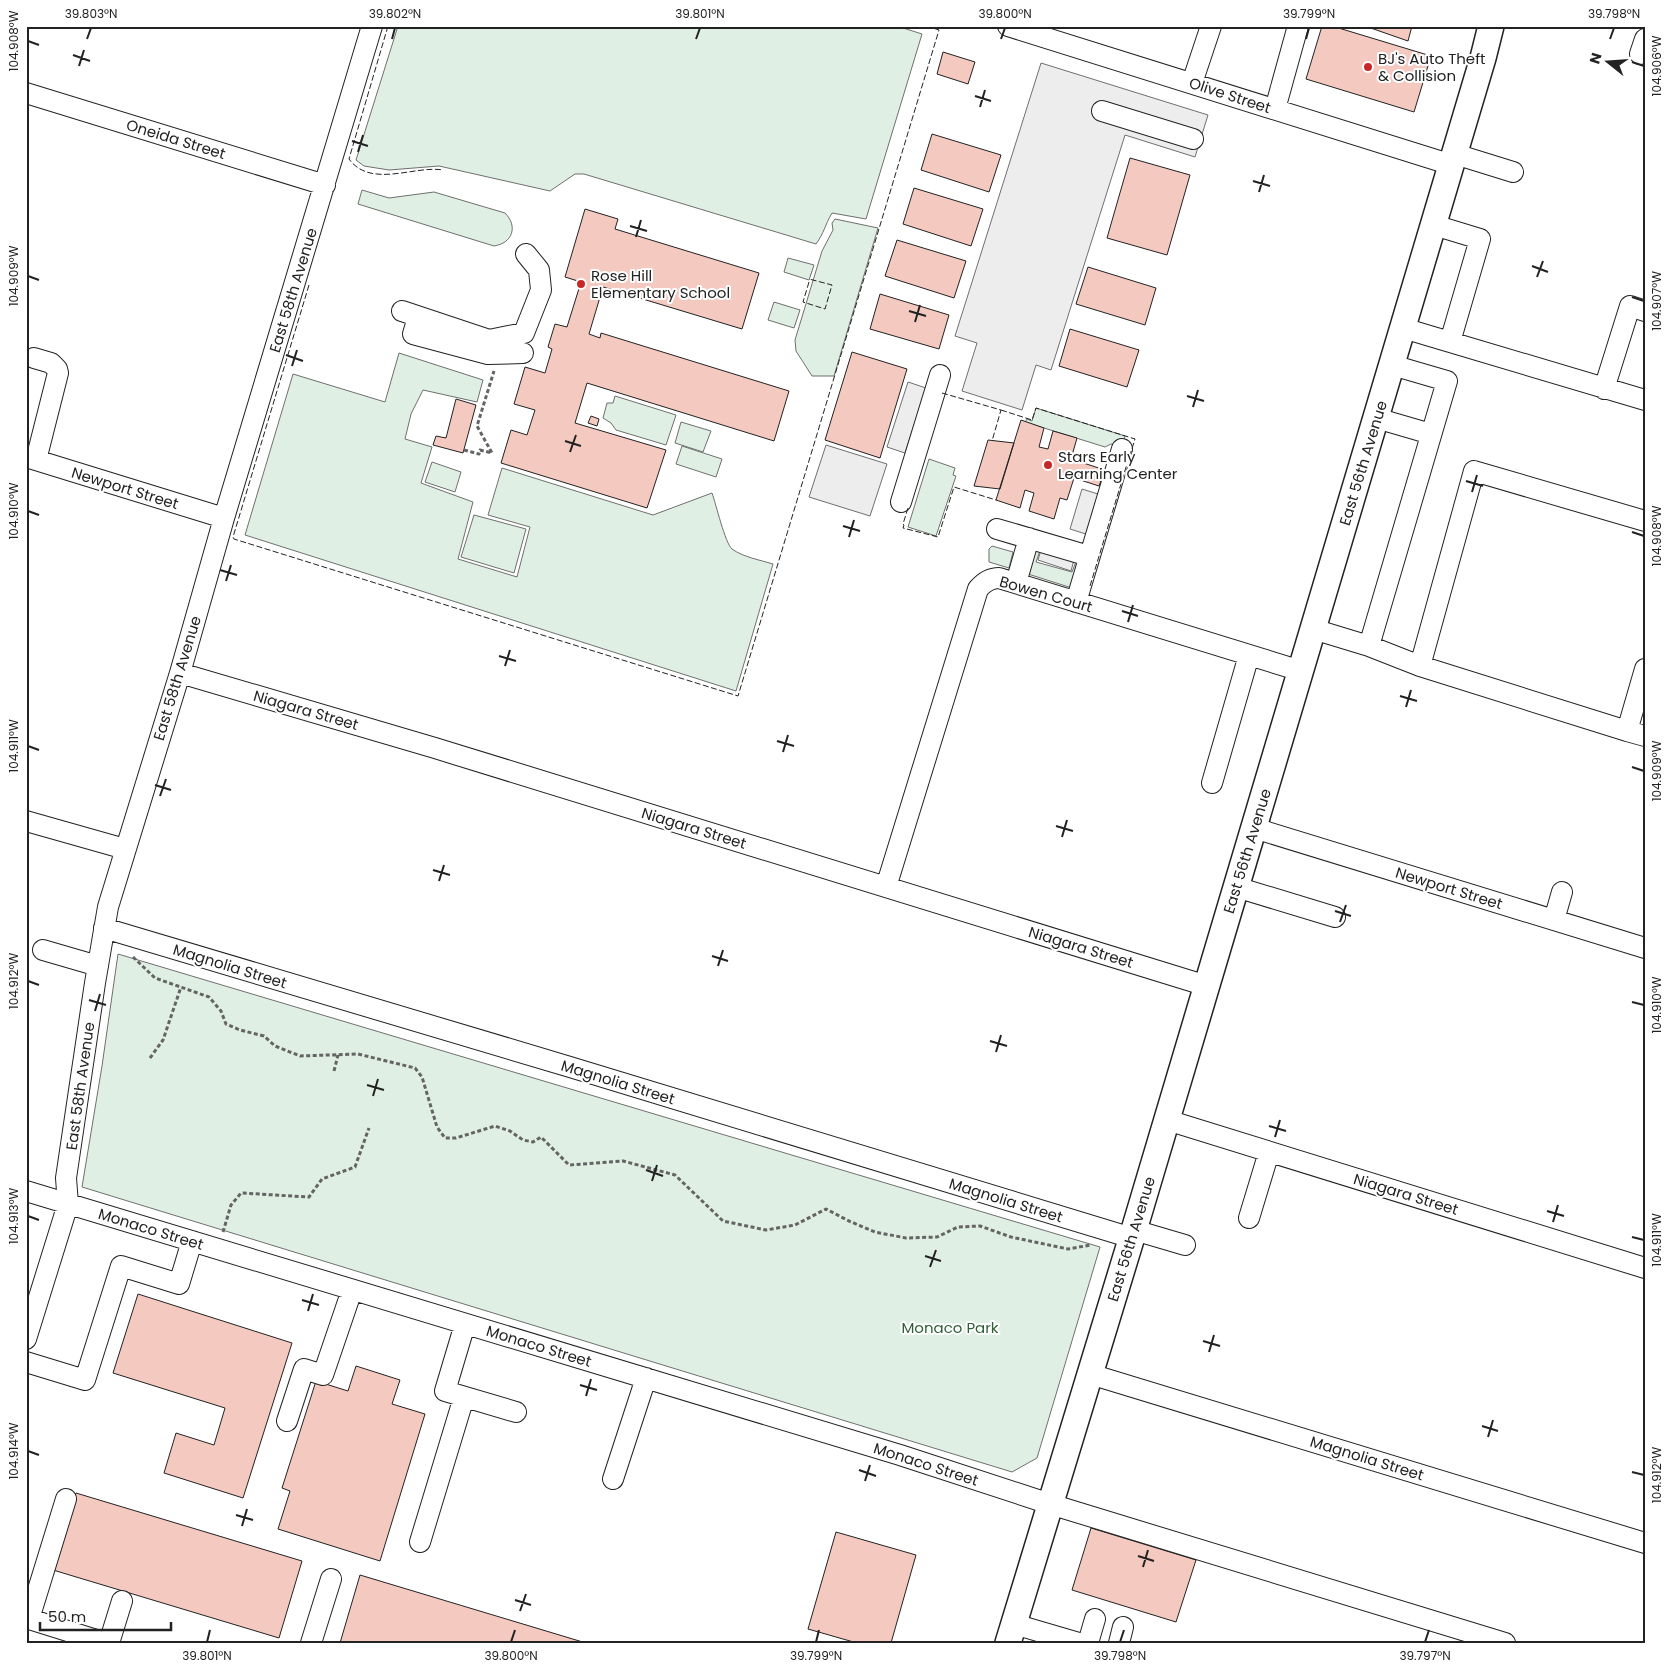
<svg xmlns="http://www.w3.org/2000/svg" width="1671" height="1669" font-family="Poppins,sans-serif">
<style>
.green{fill:#e0efe3;stroke:#6f6f6f}
.parking{fill:#ededed;stroke:#6f6f6f}
.building{fill:#f3c9c0;stroke:#222}
.lines{fill:none;stroke-linecap:round;stroke-linejoin:round}
.minor-casing{stroke:#222;stroke-width:22}
.major-casing{stroke:#222;stroke-width:28}
.path{stroke:#646464;stroke-width:3;stroke-dasharray:4 2.5;stroke-linecap:butt}
.minor{stroke:#fff;stroke-width:20}
.major{stroke:#fff;stroke-width:25}
.fence{stroke:#222;stroke-width:1;stroke-dasharray:6 2.5;stroke-linecap:butt}
.ticks{fill:none;stroke:#222;stroke-width:2}
.poi-dot{fill:#c62828;stroke:#fff;stroke-width:2}
.labels{text-anchor:middle;dominant-baseline:central;stroke-width:4;stroke-linejoin:round;paint-order:stroke}
.poi-label{font-size:15px;fill:#222;stroke:#fff;text-anchor:start}
.street-label{font-size:15px;fill:#222;stroke:#fff}
.park-label{font-size:15px;fill:#2f5e38;stroke:#fff}
.neatline{fill:none;stroke:#222;stroke-width:2}
.ticks-label{font-size:12px;text-anchor:middle;fill:#222}
</style>
<rect width="100%" height="100%" fill="#fff"/>
<path class="green" d="M398,26h499l25,8 -56,185 -34,-6c-7,12 -8,20 -16,31l-232,-70h-9l-25,17 -111,-25 -50,4 -25,-4 -8,-6z
M362,190l27,8 45,-6 71,21c13,13 8,30 -11,33l-136,-42z
M835,219l43,9 -44,148h-22l-16,-25 -1,-11 27,-89 11,-21 -1,-7z
M788,258l26,7 -5,15 -25,-8z
M774,302l26,8 -6,18 -26,-8z
M399,353l84,27 -6,22 -54,-12 -12,24 -6,25 27,8 -11,36 52,19 -15,57 59,18 13,-50 -42,-12 14,-47 151,47 59,-22c4,11 13,50 20,56 11,8 28,11 41,15l-37,127 -491,-156 48,-161 92,28z
M615,396l61,19 -10,30 -50,-15 -5,-7 -8,-5 4,-15h6z
M1036,408l89,28 -3,11 -11,-3 -6,3 -80,-25 2,-3 5,2z
M681,422l30,9 -8,21 -28,-9z
M682,446l40,13 -6,18 -40,-13z
M929,459l26,9 -2,7 3,1 -20,60 -28,-9z
M432,462l29,10 -6,20 -30,-10z
M474,515l52,14 -12,44 -53,-16z
M992,546l21,6 -4,16 -20,-6v-13z
M1035,547l6,1 -5,14 36,10 5,-13 2,-1 -7,30 -44,-14z
M118,954l982,293 -63,211 -25,14 -930,-285 20,-121z"/>
<path class="parking" d="M1041,63l167,52 -13,42 -70,-22 -74,235 -15,-5 -14,45 -60,-19 15,-48 -22,-7z
M908,382l18,6 -21,65 -18,-6z
M826,445l61,19 -17,52 -61,-19z
M1082,489l19,6 -12,40 -19,-6z
M1042,546l33,10 -4,15 -33,-11z"/>
<path class="building" d="M1322,26h10l99,30 -17,56 -108,-33z
M1365,26h47l-4,15z
M943,52l32,10 -7,22 -31,-10z
M932,134l69,21 -12,37 -68,-22z
M1130,158l60,17 -23,80 -60,-17z
M914,188l69,21 -12,37 -68,-22z
M585,209l33,10 -3,10 144,44 -17,56 -139,-42 -14,47 11,4 1,-5 188,58 -15,50 -187,-58 -12,40 91,27 -19,58 -146,-45 10,-33 16,5 8,-25 -21,-6 11,-37 20,6 7,-24 -4,-2 7,-23 12,3 14,-45 -16,-5z
M897,240l69,21 -12,37 -69,-22z
M1088,267l68,21 -11,37 -69,-21z
M880,294l69,21 -10,34 -69,-20z
M1070,329l69,21 -12,37 -68,-21z
M852,352l55,17 -27,89 -55,-18z
M456,399l20,6 -13,48 -30,-8 3,-9 10,2z
M591,416l8,3 -2,7 -9,-3z
M1021,420l23,8 -5,19 9,2 5,-18 24,7 -6,21 34,11 -6,16 -25,-8 -7,22 -7,-2 -6,21 -25,-8 5,-18 -9,-3 -5,18 -24,-8z
M988,440l26,3 -14,46 -26,-3z
M138,1294l154,49 -49,155 -79,-25 12,-40 38,12 11,-37 -112,-35z
M356,1366l44,14 -8,24 33,10 -45,147 -102,-32 12,-38 -8,-3 34,-107 32,10z
M76,1493l226,68 -23,77 -226,-68z
M1091,1528l105,32 -20,62 -104,-32z
M836,1532l80,23 -25,88h-34l-49,-14z
M360,1575l226,68h-246z"/>
<g class="lines">
<g class="minor-casing">
<path id="minor" d="M1008,26l444,139
M1640,54l5,-15
M1192,83l19,-57
M26,93l299,92
M1275,109l23,-83
M1102,111l91,28
M1455,154l58,18
M402,311l87,29 35,-7 17,-43 -2,-20 -13,-16
M418,317l-5,17 75,20 35,-1
M1403,328l47,14 30,-103 -46,-14
M1450,342l195,58
M34,358l17,5 6,6 1,4 -22,87
M1604,389l26,-83 15,5
M1376,418l55,16
M26,457l198,61
M901,502l39,-127
M997,529l92,27
M1016,583l13,-45
M1076,602l46,-153
M1313,629l56,17 51,20 207,65 18,-62
M1369,646l78,-265 -55,-16
M1420,666l54,-195 171,50
M180,673l255,75 772,238
M1627,731l18,5
M1212,783l37,-128
M26,821l99,28
M1254,828l391,120
M886,887l92,-298c6,-7 12,-11 21,-11l302,93
M1236,887l99,30
M1554,920l8,-28
M104,928l466,139 562,171
M43,950l55,16
M1167,1120l478,148
M26,1191l874,264 150,49 455,139
M1249,1218l20,-66
M1134,1230l51,15
M465,1324l-20,67 71,21
M26,1339l42,-135 -2,-26 29,-195 13,-76 72,-234 44,-155 148,-492
M26,1362l59,18 36,-114 58,18 13,-43
M1090,1374l555,169
M287,1421l17,-52 19,6 29,-85
M613,1479l33,-101
M420,1542l44,-145
M26,1618l80,25
M29,1619l37,-120
M1014,1624l65,19
M109,1643l13,-42
M311,1643l20,-64
M1088,1643l7,-24
M1119,1643l4,-16"/>
</g>
<g class="major-casing">
<path id="major" d="M1008,1643l126,-413 349,-1172 8,-32"/>
</g>
<path class="path" d="M464,450l15,4 1,-4 12,3 -15,-27 17,-55
M133,957l22,21 54,19 12,14 5,13 14,6 24,6 11,10 25,10 58,-2 57,14 7,9 15,50 8,11h11l39,-12 15,5 13,9 10,2 8,-5 28,28 54,-4 52,14 48,46 43,9 29,-5 31,-16 23,12 26,11 31,6 31,-1 21,-10 22,-1 31,11 57,12 23,-4
M150,1058l13,-18 18,-53
M334,1071l4,-16
M223,1232l8,-27 10,-12 68,4 13,-18 33,-12 14,-39"/>
<use href="#minor" class="minor"/>
<use href="#major" class="major"/>
<path class="fence" d="M388,26l-39,133c22,30 66,6 94,11
M809,282l-6,20 22,7 7,-24 -23,-6
M309,285l-76,252 1,2 504,157 201,-666 -12,-4
M942,393l59,17 -9,31
M1001,410l31,10 4,-12 99,31 -5,16
M908,508l-5,16 1,1 -1,3 35,9 16,-50 42,13
M1090,586l37,-122"/>
</g>
<path class="ticks" d="M87,39l4,-11M392,39l3,-11M696,39l4,-11M1001,39l4,-11M1306,39l3,-11M1610,39l4,-11M28,41l11,4M73,55l17,6M1632,62l12,4M79,66l5,-16M975,96l16,5M980,107l5,-17M352,141l16,5M358,152l5,-17M1253,181l17,5M1259,192l5,-17M630,226l17,5M636,237l5,-17M1532,266l16,6M28,276l11,4M1537,277l6,-16M1632,297l12,4M909,311l17,5M915,322l5,-17M286,355l17,6M292,366l5,-16M1187,396l17,5M1193,407l5,-17M565,441l16,5M570,452l6,-17M1466,481l17,5M1472,492l5,-17M28,511l11,4M843,526l17,5M1632,532l12,4M849,537l5,-17M220,570l17,5M226,581l5,-16M1122,611l16,5M1128,622l5,-17M499,656l17,5M505,666l5,-16M1400,696l17,5M1406,707l5,-17M777,741l17,5M28,746l11,4M783,752l5,-17M1632,767l12,4M155,785l16,5M160,796l6,-17M1056,826l17,5M1062,837l5,-17M433,870l17,5M439,881l5,-16M1335,911l16,5M1340,922l6,-17M712,956l16,5M718,966l5,-16M28,981l11,4M89,1000l17,5M1632,1002l12,3M95,1011l5,-17M990,1041l17,5M996,1052l5,-17M367,1085l17,5M373,1096l5,-17M1269,1126l17,5M1275,1137l5,-17M646,1170l17,6M652,1181l5,-16M1547,1211l17,5M28,1216l11,4M1553,1222l5,-17M1632,1237l12,3M925,1256l16,5M930,1267l6,-17M302,1300l17,5M308,1311l5,-17M1203,1341l17,5M1209,1352l5,-17M580,1385l17,5M586,1396l5,-17M1482,1426l16,5M1488,1437l5,-17M28,1451l11,4M859,1470l17,6M1632,1472l12,3M865,1481l5,-16M236,1515l17,5M242,1526l5,-17M1138,1556l16,5M1143,1567l5,-17M515,1600l16,5M520,1611l6,-17M207,1642l3,-12M511,1642l4,-12M816,1642l3,-12M1120,1642l4,-12M1425,1642l4,-12"/>
<g class="poi-dot">
<circle cx="1368" cy="67" r="5"/>
<circle cx="581" cy="284" r="5"/>
<circle cx="1048" cy="465" r="5"/>
</g>
<g class="labels">
<g class="poi-label">
<text x="1378" y="58">BJ's Auto Theft<tspan x="1378" dy="17">&amp; Collision</tspan></text>
<text x="591" y="275">Rose Hill<tspan x="591" dy="17">Elementary School</tspan></text>
<text x="1058" y="456">Stars Early<tspan x="1058" dy="17">Learning Center</tspan></text>
</g>
<g class="street-label">
<text transform="translate(1230 95) rotate(18)">Olive Street</text>
<text transform="translate(176 139) rotate(17)">Oneida Street</text>
<text transform="translate(293 290) rotate(-73)">East 58th Avenue</text>
<text transform="translate(1363 463) rotate(-73)">East 56th Avenue</text>
<text transform="translate(125 488) rotate(17)">Newport Street</text>
<text transform="translate(1046 594) rotate(16)">Bowen Court</text>
<text transform="translate(177 678) rotate(-73)">East 58th Avenue</text>
<text transform="translate(306 710) rotate(16)">Niagara Street</text>
<text transform="translate(694 828) rotate(17)">Niagara Street</text>
<text transform="translate(1247 851) rotate(-73)">East 56th Avenue</text>
<text transform="translate(1449 888) rotate(17)">Newport Street</text>
<text transform="translate(1081 947) rotate(17)">Niagara Street</text>
<text transform="translate(230 966) rotate(17)">Magnolia Street</text>
<text transform="translate(618 1082) rotate(17)">Magnolia Street</text>
<text transform="translate(80 1086) rotate(-82)">East 58th Avenue</text>
<text transform="translate(1406 1194) rotate(17)">Niagara Street</text>
<text transform="translate(1006 1200) rotate(17)">Magnolia Street</text>
<text transform="translate(151 1229) rotate(17)">Monaco Street</text>
<text transform="translate(1131 1239) rotate(-73)">East 56th Avenue</text>
<text transform="translate(539 1346) rotate(17)">Monaco Street</text>
<text transform="translate(1367 1458) rotate(17)">Magnolia Street</text>
<text transform="translate(926 1464) rotate(18)">Monaco Street</text>
</g>
<g class="park-label">
<text x="950" y="1327">Monaco Park</text>
</g>
</g>
<rect width="1671" height="1669" fill="none" stroke="#ffffff" stroke-width="55"/>
<g transform="translate(1608 62) rotate(287)" stroke="#ffffff" stroke-width="4" paint-order="stroke">
<path d="M0-4L9 19L0 12L-9 19Z" fill="#222222"/>
<text y="-8" font-size="14" font-weight="bold" text-anchor="middle" fill="#222222">N</text>
</g>
<path d="M40 1622v8h131v-8" fill="none" stroke="#222222" stroke-width="2.5"/>
<text x="48" y="1622" font-size="15" fill="#222222" stroke="#ffffff" stroke-width="4" paint-order="stroke">50 m</text>
<rect x="28" y="28" width="1616" height="1614" class="neatline"/>
<g class="ticks-label">
<text x="91" y="18">39.803°N</text>
<text x="395" y="18">39.802°N</text>
<text x="700" y="18">39.801°N</text>
<text x="1005" y="18">39.800°N</text>
<text x="1309" y="18">39.799°N</text>
<text x="1614" y="18">39.798°N</text>
<text transform="translate(14 41) rotate(-90)" y="4">104.908°W</text>
<text transform="translate(1657 66) rotate(-90)" y="4">104.906°W</text>
<text transform="translate(14 276) rotate(-90)" y="4">104.909°W</text>
<text transform="translate(1657 301) rotate(-90)" y="4">104.907°W</text>
<text transform="translate(14 511) rotate(-90)" y="4">104.910°W</text>
<text transform="translate(1657 536) rotate(-90)" y="4">104.908°W</text>
<text transform="translate(14 746) rotate(-90)" y="4">104.911°W</text>
<text transform="translate(1657 771) rotate(-90)" y="4">104.909°W</text>
<text transform="translate(14 981) rotate(-90)" y="4">104.912°W</text>
<text transform="translate(1657 1005) rotate(-90)" y="4">104.910°W</text>
<text transform="translate(14 1216) rotate(-90)" y="4">104.913°W</text>
<text transform="translate(1657 1240) rotate(-90)" y="4">104.911°W</text>
<text transform="translate(14 1451) rotate(-90)" y="4">104.914°W</text>
<text transform="translate(1657 1475) rotate(-90)" y="4">104.912°W</text>
<text x="207" y="1660">39.801°N</text>
<text x="511" y="1660">39.800°N</text>
<text x="816" y="1660">39.799°N</text>
<text x="1120" y="1660">39.798°N</text>
<text x="1425" y="1660">39.797°N</text>
</g>
</svg>
